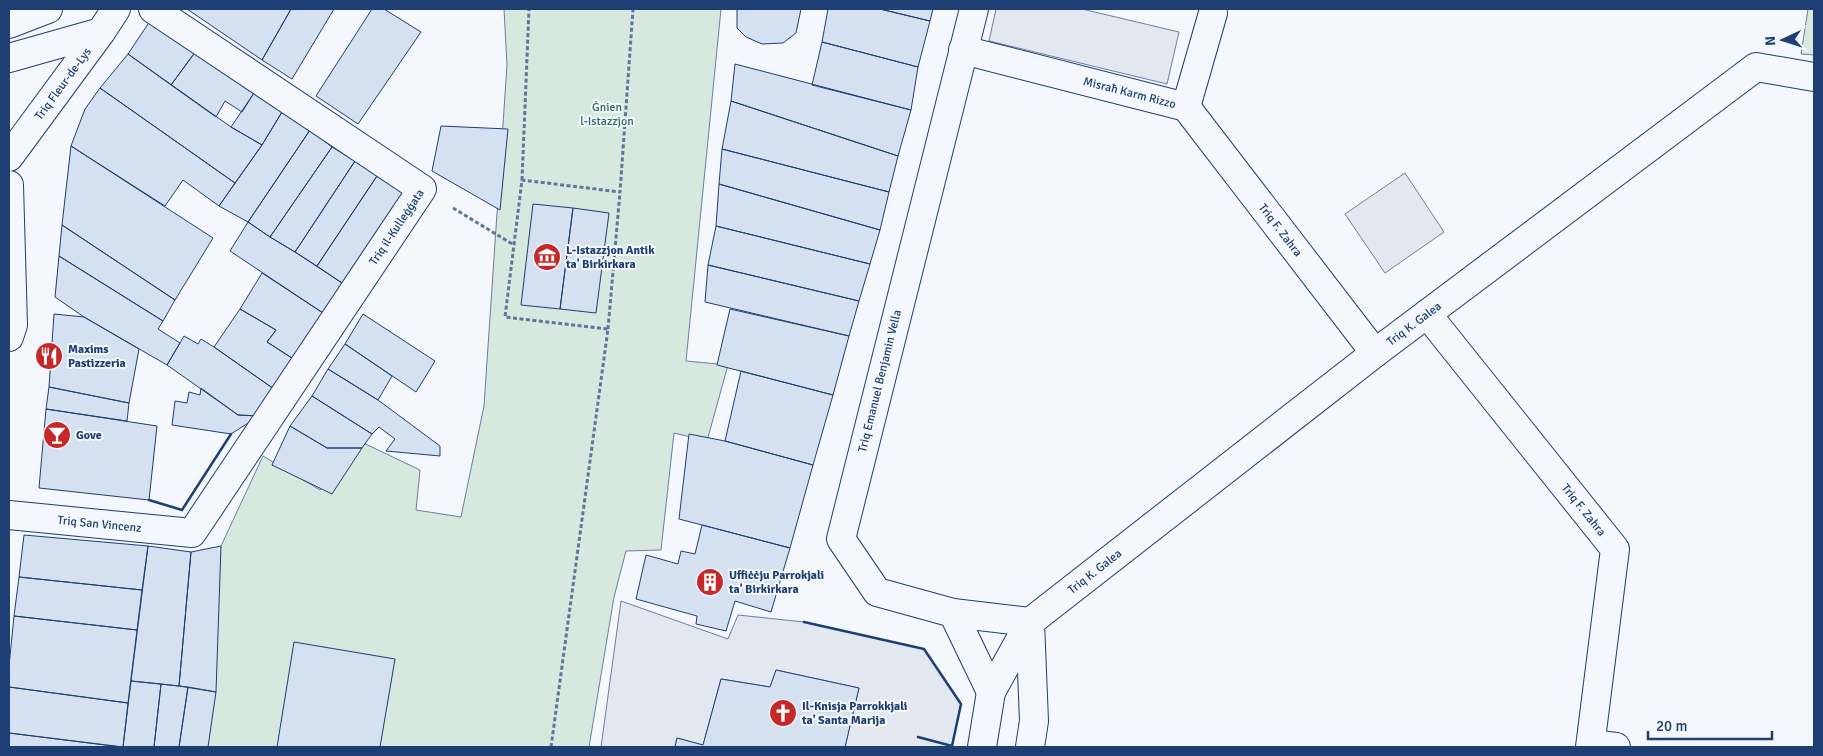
<svg xmlns="http://www.w3.org/2000/svg" width="1823" height="756" font-family="Signika,sans-serif">
<style>
.green{fill:#d7e8df;stroke:#687fa3}
.parking{fill:#e3e8f0;stroke:#687fa3}
.building{fill:#d5e0f0;stroke:#1d3f73}
.lines{fill:none;stroke-linecap:round;stroke-linejoin:round}
.minor-casing{stroke:#1d3f73;stroke-width:30}
.major-casing{stroke:#1d3f73;stroke-width:30}
.path{stroke:#5e769c;stroke-width:3;stroke-dasharray:4 2.5;stroke-linecap:butt}
.minor{stroke:#f4f7fb;stroke-width:28}
.major{stroke:#f4f7fb;stroke-width:28}
.wall{stroke:#1d3f73;stroke-width:2.5}
.labels{text-anchor:middle;dominant-baseline:central;stroke-width:4;stroke-linejoin:round;paint-order:stroke}
.street-label{font-size:12px;fill:#1d3f73;stroke:#f4f7fb}
.park-label{font-size:12px;fill:#2c6c60;stroke:#f4f7fb}
.poi-label{font-size:12px;font-weight:bold;fill:#1d3f73;stroke:#f4f7fb;text-anchor:start}
</style>
<rect width="100%" height="100%" fill="#f4f7fb"/>
<path class="green" d="M504,9h217l-35,352 42,4 -21,76 -33,-8 -13,117 -35,1 -12,46 -25,150h-391l23,-201 42,-90 57,34 35,-51 65,31 -4,40 45,7 23,-111 23,-341z
M1808,9h6v46l-13,-1z"/>
<path class="parking" d="M996,9h86l97,23 -12,52 -178,-43z
M1405,173l39,59 -59,41 -40,-59z
M621,601l107,38 10,-24 66,7 120,27 37,55 -9,43h-107l14,-59 -83,-18 -6,17 -49,-8 -18,66 -26,-7 -2,9h-74z"/>
<path class="building" d="M187,9h104l-29,51z
M291,9h43l-42,70 -30,-19z
M372,9h12l37,23 -63,92 -42,-28z
M737,9h64l-5,24 -13,10 -21,1 -16,-7 -9,-9z
M828,9h52l50,12 -12,46 -96,-25z
M880,9h53l-3,12z
M150,21l46,30 -25,34 -43,-31z
M822,42l96,25 -7,43 -99,-25z
M196,51l58,42 -12,19 -17,-11 -9,16 -45,-32z
M128,54l103,73 31,18 -27,38 -135,-95z
M735,64l176,46 -13,46 -167,-55z
M100,88l135,95 -16,23 -36,-26 -18,26 -94,-60 14,-37z
M254,93l28,19 -20,33 -31,-18z
M731,101l167,55 -9,36 -167,-43z
M282,112l28,18 -62,92 -29,-16 43,-61z
M441,126l67,3 -8,81 -68,-39z
M310,130l22,17 -62,90 -22,-15z
M71,146l142,92 -38,62 -113,-75z
M332,147l23,14 -60,91 -25,-15z
M722,149l167,43 -9,38 -161,-46z
M355,161l22,15 -60,90 -22,-14z
M377,176l26,16 -61,91 -25,-17z
M719,184l161,46 -10,34 -154,-38z
M533,204l40,4 -13,101 -39,-4z
M573,208l36,5 -13,100 -36,-4z
M248,222l22,15 25,15 47,31 -19,30 -93,-62z
M62,225l113,75 -12,21 -104,-65z
M716,226l154,38 -11,37 -151,-36z
M59,256l104,65 -5,8 22,14 -13,22 -83,-48 -29,-20z
M708,265l151,36 -10,35 -144,-34z
M262,273l61,40 -28,47 -28,-18 9,-12 -36,-21z
M240,309l36,21 -9,12 28,18 -21,29 -60,-42z
M730,309l119,27 -16,59 -116,-30z
M54,314l30,3 55,32 -10,54 -80,-16z
M363,314l72,47 -19,31 -71,-48z
M184,336l14,8 3,-5 13,8 60,42 -15,27 -21,-1 -71,-50z
M345,344l47,32 -14,24 -50,-31z
M328,369l50,31 62,46v10l-54,-5 9,-12 -16,-12 -7,7 -60,-38z
M741,371l92,24 -20,70 -88,-24z
M49,387l80,16 -2,18 -81,-12z
M201,388l37,27 21,1 -28,18 -59,-9 3,-24 12,2 2,-11 11,3z
M312,396l60,38 -10,14h-35l-37,-22z
M46,409l111,17 -8,74 -110,-12z
M290,426l37,22h35l-30,46 -60,-29z
M689,434l36,7 88,24 -23,83 -111,-29z
M702,525l88,23 -19,64 -36,-11 -9,30 -30,-7 1,-8 -61,-17 10,-44 32,9 3,-13 14,3z
M24,535l124,11 -6,44 -123,-13z
M148,546l43,6 -12,134 -48,-5z
M221,546l-5,146 -37,-6 12,-134z
M19,577l123,13 -5,40 -123,-14z
M14,616l123,14 -9,73 -119,-16v-21z
M294,642l101,17 -15,88h-103z
M776,670l83,18 -14,59h-170l2,-9 26,7 18,-66 49,8z
M131,681l30,3 -7,63h-31z
M161,684l27,3 -9,60h-25z
M9,687l119,16 -5,44 -114,-14z
M188,687l28,5 -8,55h-29z
M9,733l112,14h-112z"/>
<g class="lines">
<g class="minor-casing">
<g id="minor">
<path d="M974,9l-133,530 36,53 76,21 77,9"/>
<path id="s1" d="M963,50l223,57"/>
<path id="s2" d="M1186,107l189,246"/>
<path d="M1186,107l27,-94"/>
<path id="s3" d="M1427,314l188,235 -25,198"/>
<path id="s4" d="M9,515l183,18 230,-344 -269,-180"/>
<path d="M953,613l38,79"/>
<path d="M1591,744l25,3"/>
<path id="s5" d="M982,747l9,-55 39,-70 345,-269 381,-286 58,10"/>
<path d="M1030,747l4,-26 -4,-99"/>
</g>
</g>
<g class="major-casing">
<g id="major">
<path d="M9,24l39,-15"/>
<path d="M9,58l92,-26"/>
<path id="s6" d="M9,157l92,-125 15,-23"/>
<path d="M9,185l4,140 -4,12"/>
</g>
</g>
<path class="path" d="M522,180l7,-171
M453,208l61,37
M608,329l12,-137
M551,747l57,-418 -103,-12 17,-137 98,12 13,-183"/>
<use href="#minor" class="minor"/>
<use href="#major" class="major"/>
<path class="wall" d="M149,500l33,10 49,-76
M804,622l120,27 37,55 -9,42 -34,-9"/>
</g>
<defs>
<g id="museum-disc" transform="scale(1.4375)"><circle r="9.5" fill="#c62828" stroke="#f4f7fb"/><path d="M0-6L6-3V-2H-6V-3ZM-5-1h2V3h-2ZM-1-1h2V3h-2ZM3-1h2V3H3ZM-6 4H6V6H-6Z" fill="#fff"/></g>
<g id="restaurant-disc" transform="scale(1.4375)"><circle r="9.5" fill="#c62828" stroke="#f4f7fb"/><path d="M-5-6h1v4h1v-4h1v4h1v-4h1v5L-1.5 .5V6h-2V.5L-5-1ZM5-6V6H3V1.5H1.5Q1.5-4 5-6Z" fill="#fff"/></g>
<g id="bar-disc" transform="scale(1.4375)"><circle r="9.5" fill="#c62828" stroke="#f4f7fb"/><path d="M-6-5H6L.8 .8V4.5H3.5V6h-7V4.5H-.8V.8Z" fill="#fff"/></g>
<g id="building-disc" transform="scale(1.4375)"><circle r="9.5" fill="#c62828" stroke="#f4f7fb"/><path d="M-4-6H4V6H1V3H-1V6H-4ZM-2.5-4.3h1.7v1.8h-1.7ZM.8-4.3h1.7v1.8H.8ZM-2.5-1h1.7V.8h-1.7ZM.8-1h1.7V.8H.8Z" fill="#fff"/></g>
<g id="church-disc" transform="scale(1.4375)"><circle r="9.5" fill="#c62828" stroke="#f4f7fb"/><path d="M-1.2-6h2.4v3.5h3.3v2.4h-3.3V6h-2.4V-.1h-3.3v-2.4h3.3Z" fill="#fff"/></g>
</defs>
<g fill-rule="evenodd">
<use href="#museum-disc" x="547" y="257"/>
<use href="#restaurant-disc" x="49" y="356"/>
<use href="#bar-disc" x="57" y="435"/>
<use href="#building-disc" x="710" y="582"/>
<use href="#church-disc" x="783" y="713"/>
</g>
<g class="labels">
<g class="street-label">
<text stroke="none"><textPath href="#s6" startOffset="91">Triq Fleur-de-Lys</textPath></text>
<text stroke="none"><textPath href="#s1" startOffset="172">Misraħ Karm Rizzo</textPath></text>
<text stroke="none"><textPath href="#s4" startOffset="552">Triq il-Kulleġġata</textPath></text>
<text stroke="none"><textPath href="#s2" startOffset="155">Triq F. Zahra</textPath></text>
<text stroke="none"><textPath href="#s5" startOffset="622">Triq K. Galea</textPath></text>
<text transform="translate(880 381) rotate(-76)">Triq Emanuel Benjamin Vella</text>
<text stroke="none"><textPath href="#s3" startOffset="251">Triq F. Zahra</textPath></text>
<text stroke="none"><textPath href="#s4" startOffset="91">Triq San Vincenz</textPath></text>
<text stroke="none"><textPath href="#s5" startOffset="218">Triq K. Galea</textPath></text>
</g>
<g class="park-label">
<text x="607" y="107">Ġnien<tspan x="607" dy="14">l-Istazzjon</tspan></text>
</g>
<g class="poi-label">
<text x="566" y="250">L-Istazzjon Antik<tspan x="566" dy="14">ta' Birkirkara</tspan></text>
<text x="68" y="349">Maxims<tspan x="68" dy="14">Pastizzeria</tspan></text>
<text x="76" y="435">Gove</text>
<text x="729" y="575">Uffiċċju Parrokjali<tspan x="729" dy="14">ta' Birkirkara</tspan></text>
<text x="802" y="706">Il-Knisja Parrokkjali<tspan x="802" dy="14">ta' Santa Marija</tspan></text>
</g>
</g>
<rect width="1823" height="756" fill="none" stroke="#1d3f73" stroke-width="20"/>
<g transform="translate(1783 40) rotate(266)" stroke="#f4f7fb" stroke-width="4" paint-order="stroke">
<path d="M0-4L9 19L0 12L-9 19Z" fill="#1d3f73"/>
<text y="-8" font-size="14" font-weight="bold" text-anchor="middle" fill="#1d3f73">N</text>
</g>
<path d="M1648 731v8h124v-8" fill="none" stroke="#1d3f73" stroke-width="2.5"/>
<text x="1656" y="731" font-size="15" fill="#1d3f73" stroke="#f4f7fb" stroke-width="4" paint-order="stroke">20 m</text>
</svg>
